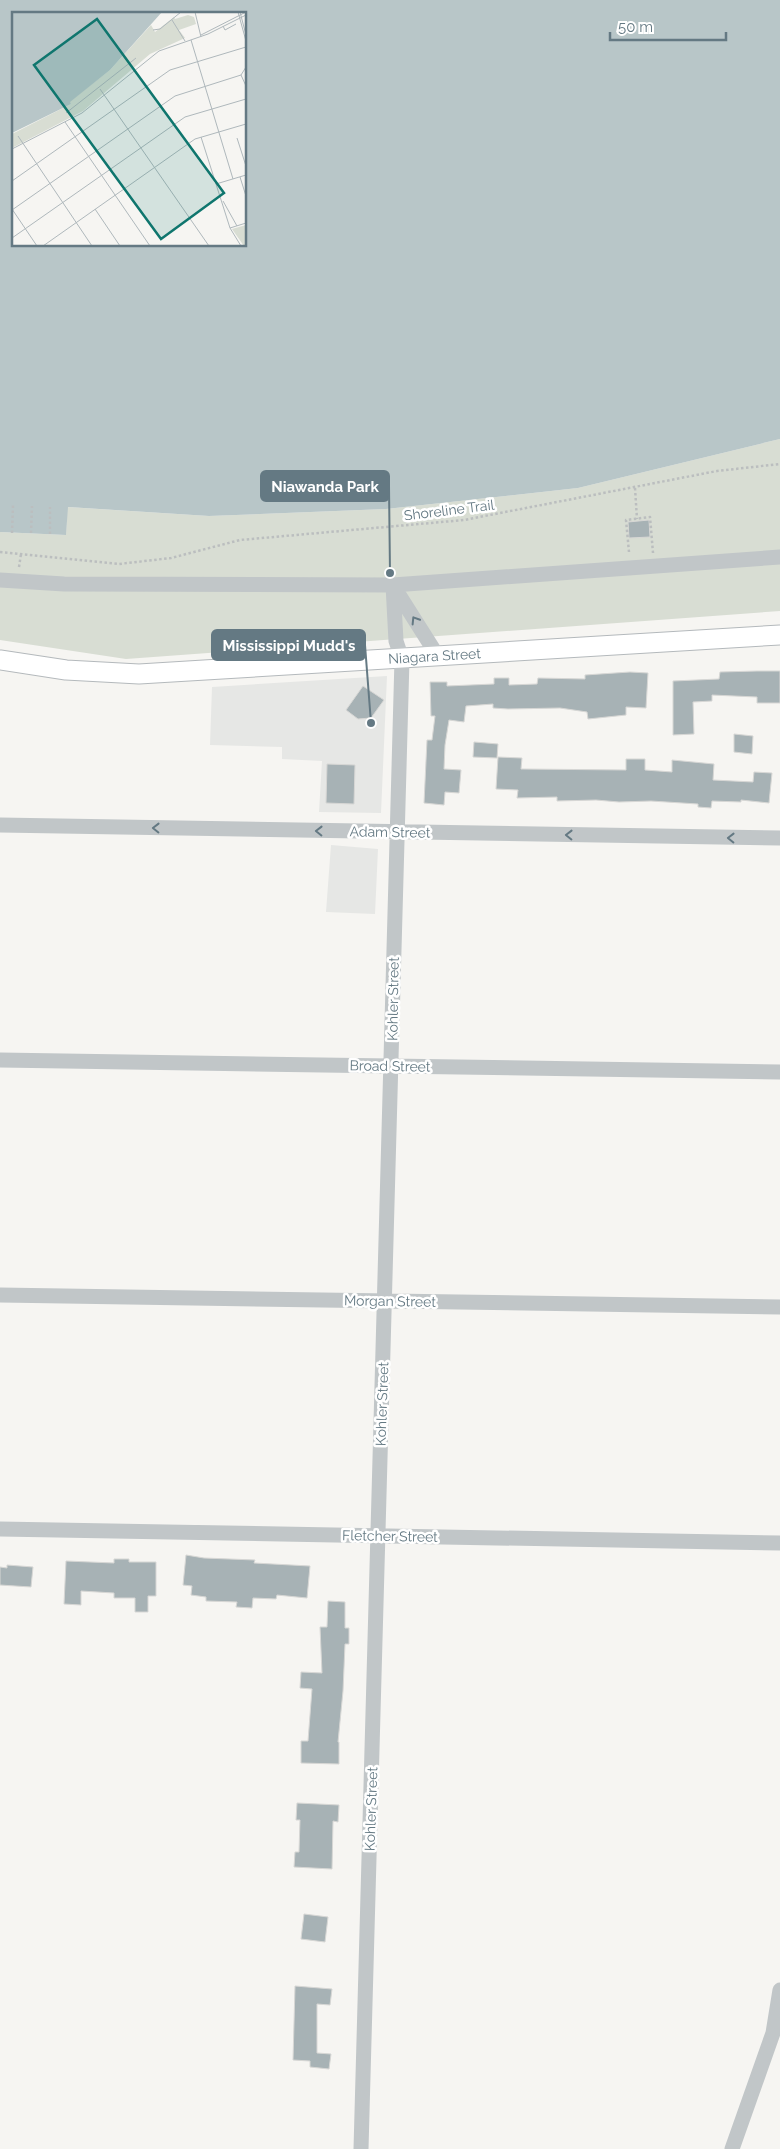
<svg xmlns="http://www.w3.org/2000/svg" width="780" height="2149" font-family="Raleway,sans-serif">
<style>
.built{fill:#e6e7e5}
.green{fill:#d8ddd3}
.water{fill:#b8c6c8;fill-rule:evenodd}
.building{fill:#a7b2b5;stroke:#d7d7d5}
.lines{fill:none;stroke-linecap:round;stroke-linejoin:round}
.major-casing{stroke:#b4b9bc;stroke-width:21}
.path{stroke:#bbbebf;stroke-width:2.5;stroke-dasharray:2.5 2.5;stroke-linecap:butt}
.minor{stroke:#c1c6c8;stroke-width:15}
.major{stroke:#fff;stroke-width:19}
.oneway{stroke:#647983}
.labels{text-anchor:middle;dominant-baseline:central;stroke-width:5;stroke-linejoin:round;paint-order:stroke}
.street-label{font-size:14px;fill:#647983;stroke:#fff}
.inset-road{fill:none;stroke:#afb8bc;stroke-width:1}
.view{fill:#0f766e;fill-opacity:0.15;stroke:#0f766e;stroke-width:2.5}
.inset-edge{fill:none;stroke:#647983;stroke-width:2.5}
.leader{fill:none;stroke:#647983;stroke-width:2}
.callout-dot{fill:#647983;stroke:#fff;stroke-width:2}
.callout{fill:#647983;stroke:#647983;stroke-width:2}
.callout-label{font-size:15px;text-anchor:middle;font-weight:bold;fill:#fff}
</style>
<rect width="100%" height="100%" fill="#f6f5f2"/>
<path class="built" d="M387,676l-6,137 -62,-1 3,-51 -40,-2v-12l-72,-2 2,-58z
M331,845l47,4 -3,65 -49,-2z"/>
<path class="green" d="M780,439v172l-654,48 -126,-19v-108l66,3 1,-28 142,9 177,-7 192,-21z"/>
<path class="water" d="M0,0h780v439l-202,49 -192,21 -177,7 -141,-9 -2,28 -66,-3zM14,14h231v231h-231z"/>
<path class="building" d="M649,520l1,17 -21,1 -1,-16z
M757,671h23v32h-23v-6l-45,-2v6l-19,1 1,32 -21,1v-54l46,-2 1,-7z
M630,672l18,1 -2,35 -20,-1v8l-38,4 -1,-7 -27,-4 -52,1 -15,-1v-4l-27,2 -2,16 -15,-2 -4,25 -1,24 17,1 -2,23 -14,-1 -1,13 -20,-2 3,-63h5l3,-24h-4l-1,-34h17v4l47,-2v-6h15v7l28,-1 1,-6 47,1v-4z
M363,686l21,14 -13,18 -13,1 -12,-9z
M734,734l19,2 -1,18 -18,-2z
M474,742l24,2 -1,14 -24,-1z
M498,757l24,1 -1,11 105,1v-11h19v11l27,2v-12l42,4 -1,16 40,2 1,-10 18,1 -3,30 -28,-3v2l-29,-1 -1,7 -13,-1v-3l-47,-3 -32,1 -23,-2 -39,1v-4l-40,1 1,-8 -22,-1z
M327,764l28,1 -1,39 -28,-1z
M186,1555l18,3 51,2 -1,3 56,3 -3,32 -30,-3 -1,4 -23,-1 -1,10 -16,-1 1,-5 -31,-1v-4l-15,-2 1,-9 -9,-1z
M114,1559h15v3h27v34h-8v16h-13v-14h-21v-5l-33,-2v14l-17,-1 2,-43 48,2z
M7,1565l26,2 -2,20 -31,-2v-18l7,1z
M328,1601l17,1v26h4v16h-4l-2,47 -5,51h1v22l-38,-1v-22h7l4,-52 -12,-1 1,-16 21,1 -2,-46h7z
M297,1803l42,2 -1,17 -5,-1 -1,48 -38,-2 1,-15h4l1,-32h-4z
M304,1914l24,3 -3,25 -24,-3z
M295,1986l37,3 -2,16 -13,-1v49l14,1 -2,15 -19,-2v-6l-17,-1z"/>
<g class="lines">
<g class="major-casing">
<g id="major">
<path id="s1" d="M0,660l66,10 73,4 641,-39"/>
</g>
</g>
<path class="path" d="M635,488l2,31
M12,533l1,-28
M31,533l1,-27
M50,534v-27
M0,552l119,12 52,-6 69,-18 224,-20 253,-49 63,-7
M629,552l-3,-32 24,-3 3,36
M19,567l2,-13"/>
<path class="minor" d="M0,580l64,4 329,1 387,-28
M394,587l43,68
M0,825l780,13
M0,1060l780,12
M0,1295l780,12
M0,1529l780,14
M361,2149l41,-1490 -6,-18 -3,-56
M732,2149l41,-116 7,-43"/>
<use href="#major" class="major"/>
</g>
<defs><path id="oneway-chevron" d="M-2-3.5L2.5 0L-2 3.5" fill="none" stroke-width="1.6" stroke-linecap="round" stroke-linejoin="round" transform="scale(1.25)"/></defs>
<g class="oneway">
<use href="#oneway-chevron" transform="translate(415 620) rotate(-122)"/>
<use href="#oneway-chevron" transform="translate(156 828) rotate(-179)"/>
<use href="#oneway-chevron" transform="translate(319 831) rotate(-179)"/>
<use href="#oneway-chevron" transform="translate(569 835) rotate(-179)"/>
<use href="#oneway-chevron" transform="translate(731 838) rotate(-179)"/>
</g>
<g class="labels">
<g class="street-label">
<text transform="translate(449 510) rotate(-7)">Shoreline Trail</text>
<text stroke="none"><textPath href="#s1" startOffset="436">Niagara Street</textPath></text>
<text transform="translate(390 832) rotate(1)">Adam Street</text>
<text transform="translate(393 999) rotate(-89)">Kohler Street</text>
<text transform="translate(390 1066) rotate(1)">Broad Street</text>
<text transform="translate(390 1301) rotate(1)">Morgan Street</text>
<text transform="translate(382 1404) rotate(-88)">Kohler Street</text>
<text transform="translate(390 1536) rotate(1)">Fletcher Street</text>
<text transform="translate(371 1809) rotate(-88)">Kohler Street</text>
</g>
</g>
<g transform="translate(12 12)">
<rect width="234" height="234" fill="#f6f5f2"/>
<path d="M176,3l6,2 2,7 -17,6 6,8 -35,16 -67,57 -71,37v-14l59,-30 -2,-2 41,-32 41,-45 4,7 19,-15 1,2zM234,213v21h-2l-12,-17z" fill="#d8ddd3"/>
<path d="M0,0h150l-52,58 -40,32 1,2 -59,29z" fill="#b8c6c8"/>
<path class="inset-road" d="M183,0l6,25M226,0l8,29M228,0l6,23M160,8l13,21M211,14l2,4 11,-6M141,18l7,-1 21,-17M189,23l45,-23M179,28l42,139M234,55l-5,8 5,11M88,77l109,157M54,101l70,-55M53,110l85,124M6,124l74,110M189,125l29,91 11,18M225,126l9,28M0,137l70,-36 77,-62 49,-17 38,-19M228,165l6,19M0,169l158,-111 76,-23M204,172l30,-9M211,189l14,25M0,197l25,37M83,197l25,37M0,198l163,-114 66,-21M218,216l16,-5M0,226l173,-121 61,-18M31,234l152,-107 51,-15"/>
<path class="view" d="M85,7l127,174 -63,46 -127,-174z"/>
<rect width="234" height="234" class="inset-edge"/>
</g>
<path class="leader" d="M390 573L389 486M371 723L365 645"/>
<g class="callout-dot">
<circle cx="390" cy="573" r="5"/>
<circle cx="371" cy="723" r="5"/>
</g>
<g class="callout">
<rect x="261" y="471" width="128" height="30" rx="5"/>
<rect x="212" y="630" width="153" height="30" rx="5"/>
</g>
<g class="callout-label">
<text x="325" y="492">Niawanda Park</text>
<text x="289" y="651">Mississippi Mudd's</text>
</g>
<path d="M610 32v8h116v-8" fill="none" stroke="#647983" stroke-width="2.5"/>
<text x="618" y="32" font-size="15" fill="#647983" stroke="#ffffff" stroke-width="4" paint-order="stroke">50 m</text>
</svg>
